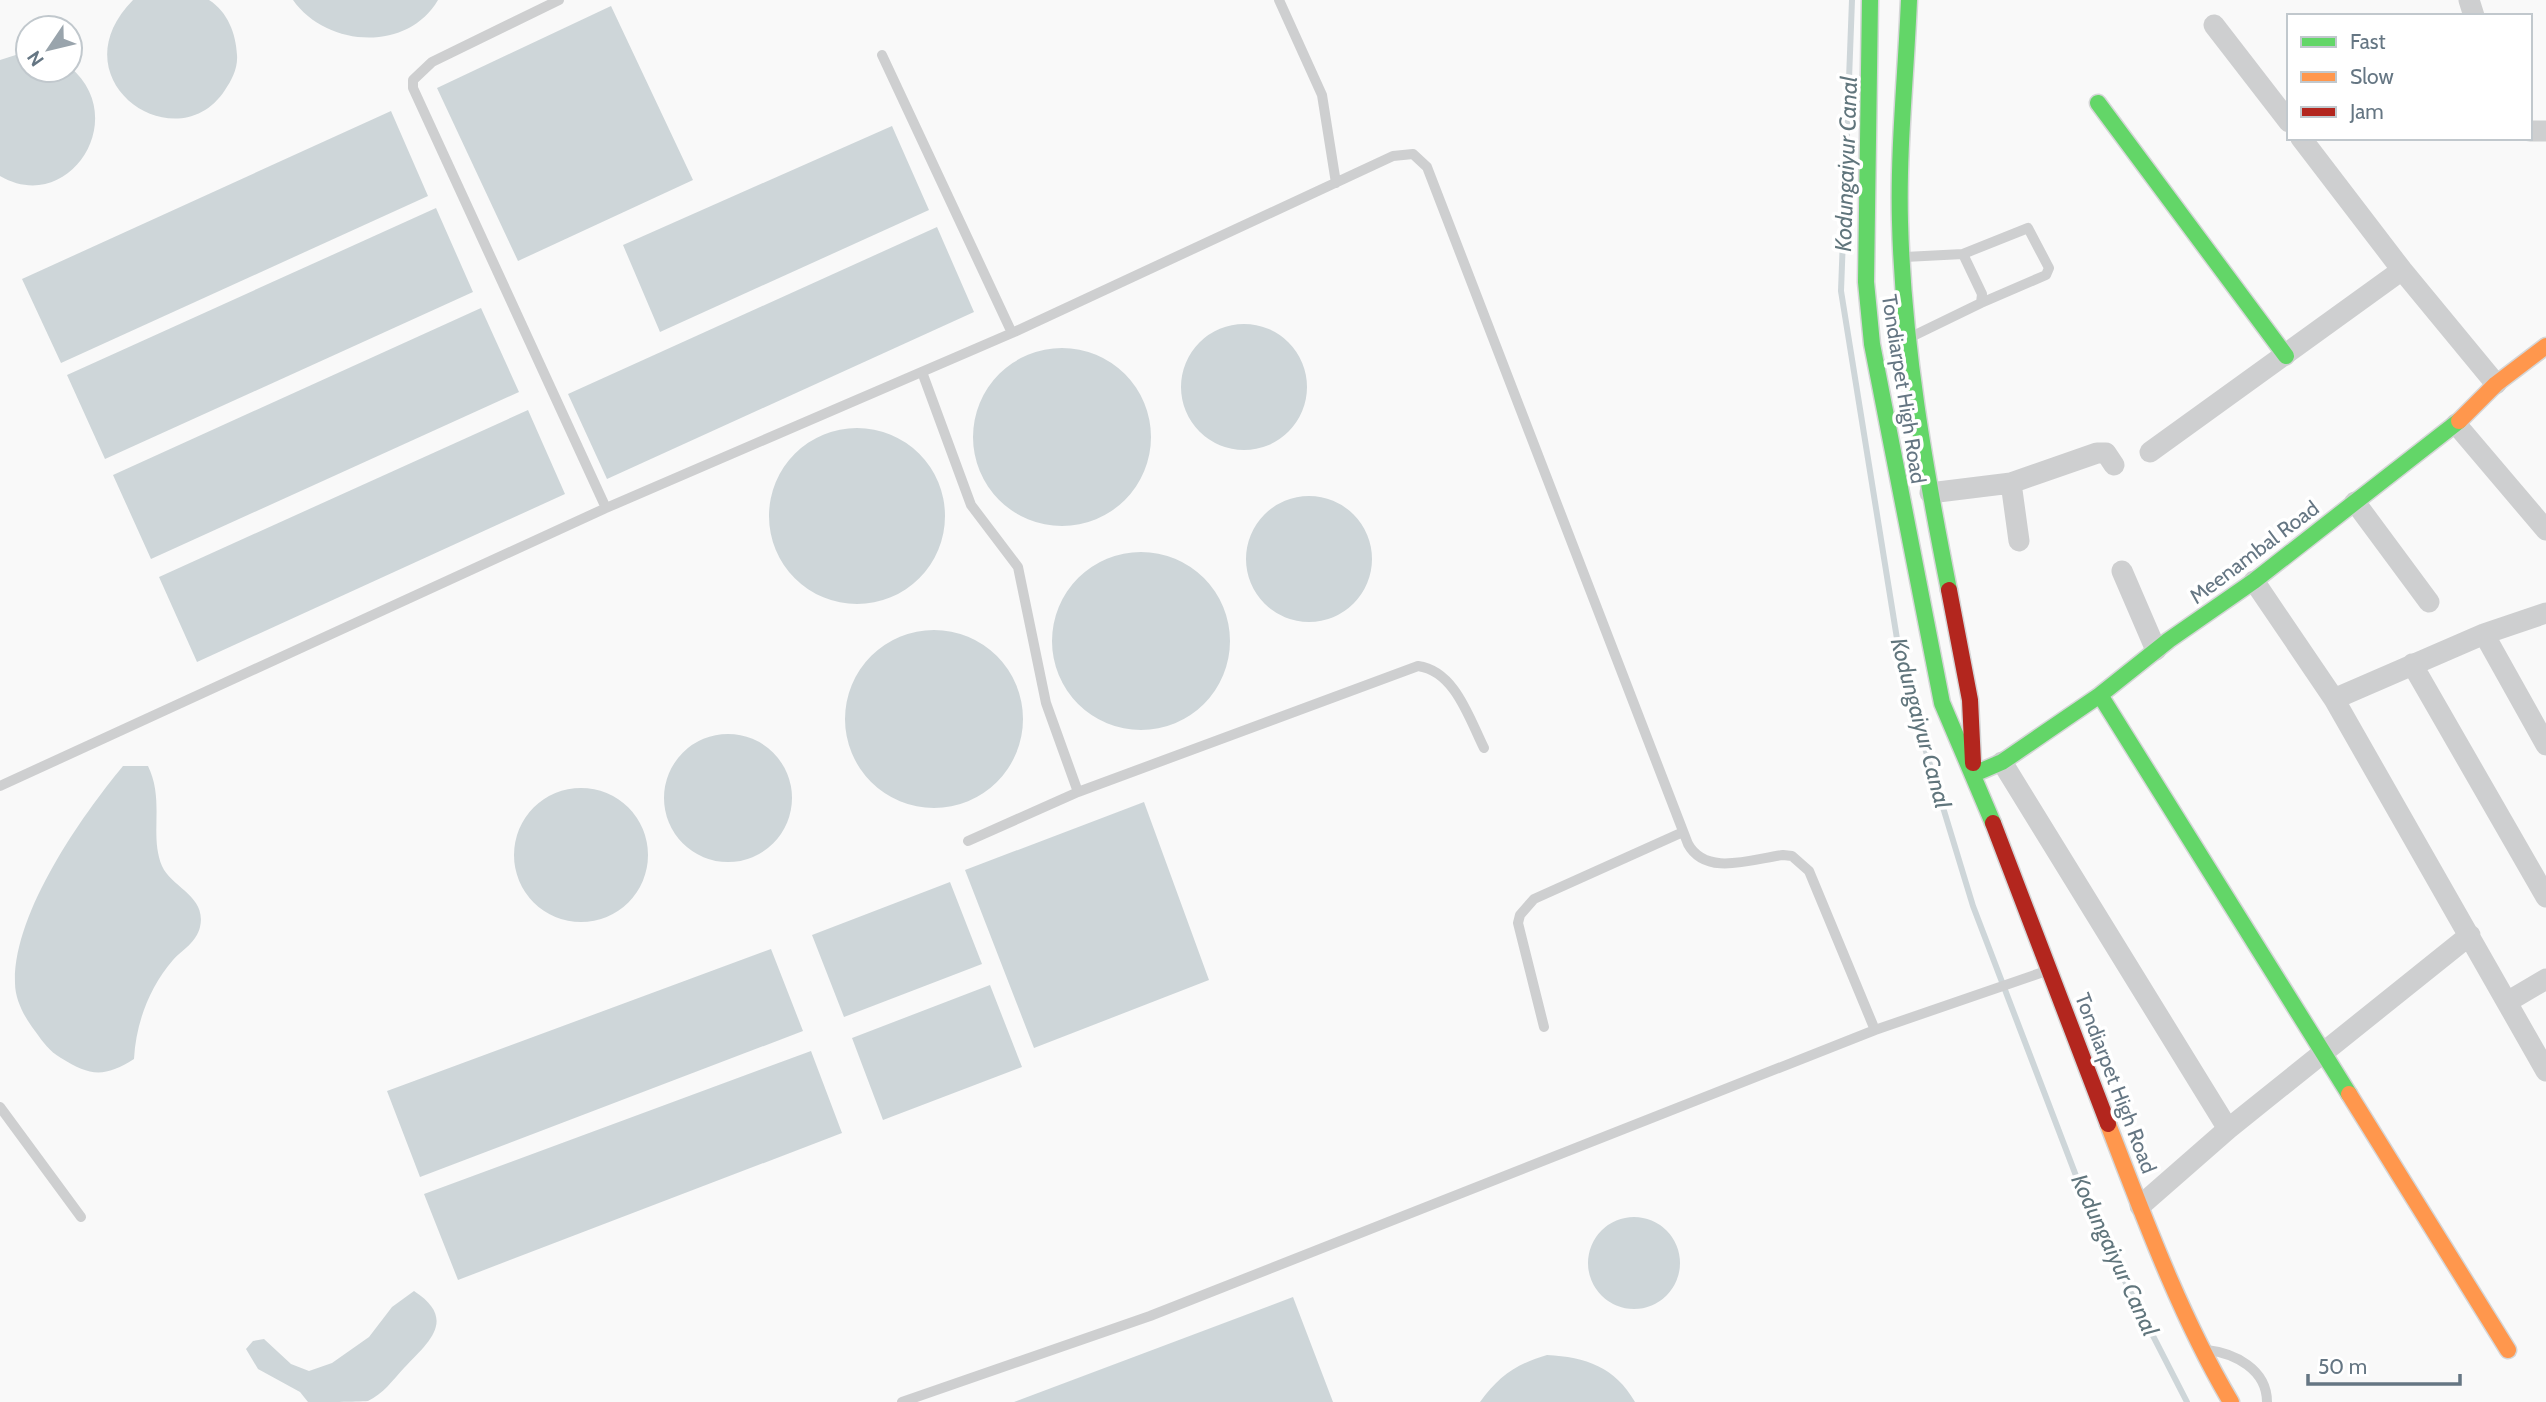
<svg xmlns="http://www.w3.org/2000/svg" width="2546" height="1402" font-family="Cabin,sans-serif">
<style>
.water{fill:#ced6d9}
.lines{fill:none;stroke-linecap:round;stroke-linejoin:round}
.stream{stroke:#ced6d9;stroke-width:6}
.fast-casing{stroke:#d5d6d7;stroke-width:19}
.slow-casing{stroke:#d5d6d7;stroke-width:19}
.jam-casing{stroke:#d5d6d7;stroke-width:19}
.lane{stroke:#cecfd0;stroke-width:10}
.street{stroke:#cecfd0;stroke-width:21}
.fast{stroke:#63d668;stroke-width:16}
.slow{stroke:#ff974d;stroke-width:16}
.jam{stroke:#b3261e;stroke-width:16}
.labels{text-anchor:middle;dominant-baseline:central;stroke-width:7;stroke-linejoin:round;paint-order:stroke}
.street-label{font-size:21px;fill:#657683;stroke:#fff}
.water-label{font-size:23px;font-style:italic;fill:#60757c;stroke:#fff}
</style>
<rect width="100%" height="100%" fill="#f9f9f9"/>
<path class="water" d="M133,0h76c19,12 27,34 28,55 1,13 -5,25 -12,35 -48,74 -171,-10 -92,-90z
M293,0h145c-31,53 -112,47 -145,0z
M611,6l82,174 -175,81 -81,-173z
M22,53h6v17h42v-3c62,52 -2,149 -70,109v-116z
M391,111l37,85 -367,167 -39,-84z
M892,126l37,84 -269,122 -37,-87z
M436,208l37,84 -368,167 -38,-84z
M937,227l37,85 -367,167 -39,-85z
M481,308l38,84 -368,167 -38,-84z
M1181 387a63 63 0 1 1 126 0a63 63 0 1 1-126 0Z
M973 437a89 89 0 1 1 178 0a89 89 0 1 1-178 0Z
M528,410l37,84 -368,168 -38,-85z
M769 516a88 88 0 1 1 176 0a88 88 0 1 1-176 0Z
M1246 559a63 63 0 1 1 126 0a63 63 0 1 1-126 0Z
M1052 641a89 89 0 1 1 178 0a89 89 0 1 1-178 0Z
M845 719a89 89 0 1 1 178 0a89 89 0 1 1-178 0Z
M664 798a64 64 0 1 1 128 0a64 64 0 1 1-128 0Z
M123,766h25c17,35 1,69 14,100 10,22 45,30 38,61 -4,16 -17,22 -27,33 -24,28 -37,63 -39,99 -30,19 -44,17 -73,-1 -12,-7 -18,-16 -26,-27 -10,-13 -20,-31 -20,-48 -2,-69 65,-165 108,-217z
M514 855a67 67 0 1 1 134 0a67 67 0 1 1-134 0Z
M1144,802l65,178 -175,68 -69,-178z
M950,882l32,82 -138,53 -32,-82z
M771,949l32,82 -383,146 -33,-86z
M990,985l32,82 -139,53 -31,-82z
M811,1051l31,82 -384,147 -34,-86z
M1588 1263a46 46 0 1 1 92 0a46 46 0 1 1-92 0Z
M414,1291c43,28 16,50 -10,77 -11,12 -21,26 -36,33 -11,1 -46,1 -60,1l-8,-10 -42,-23 -12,-20 7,-8 11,-2 27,25 18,7 23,-8 37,-26 23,-30z
M1293,1297l40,105h-319z
M1547,1355c39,2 68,12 88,47h-155c19,-26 36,-38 67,-47z"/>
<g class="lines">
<path class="stream" d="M1852,0l-11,291 62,385 70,230 118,309 96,187"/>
<g class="fast-casing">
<path id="fast" d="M1870,0l-4,282 6,62 70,359 51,120
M1909,0c-3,74 -11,149 -9,222 3,123 25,247 49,368
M2098,103l188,253
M2100,695l249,399
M1974,774l28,-12 98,-67 69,-55 85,-59 205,-160"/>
</g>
<g class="slow-casing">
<path id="slow" d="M2459,421l37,-37 50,-38
M2349,1094l159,256
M2108,1124c35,91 73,194 123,278"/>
</g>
<g class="jam-casing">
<path id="jam" d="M1949,590l21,110 3,63
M1993,823l115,301"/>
</g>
<path class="lane" d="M559,0l-127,62 -19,18v8l193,420
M1279,0l43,95 14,88
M882,55l130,278
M1963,254l65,-26 21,40 -3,7 -65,28
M1905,257l58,-3 19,40 -1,9 -70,34
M922,372l49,133 47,62 28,136 32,89 -110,49
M0,786l606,-278 406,-175 381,-177 20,-2 14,13 261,677c18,33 64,15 95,11l9,1 17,15 66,159
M1078,792l340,-126c37,5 51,52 66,82
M1544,1027l-26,-104 2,-8 14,-16 149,-67
M0,1107l81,110
M2207,1350c27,3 60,19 60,52
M902,1402l248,-86 725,-286 174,-60"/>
<path class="street" d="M2469,0l5,16
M2214,25l75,97
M2530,131h16
M2301,138l101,132 94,114
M2456,424l90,106
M2150,452l252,-182
M2011,483l8,58
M1930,493l81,-10 86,-30h9l8,12
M2355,502l74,100
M2122,571l34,79
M2254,581l80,118 212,372
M2484,634l62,111
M2412,664l134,233
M2334,699l150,-65 62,-21
M2002,762l226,367
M2507,1002l39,-23
M2140,1206l88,-77 242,-194"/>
<use href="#fast" class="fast"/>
<use href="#slow" class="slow"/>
<use href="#jam" class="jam"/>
</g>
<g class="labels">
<g class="street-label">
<text transform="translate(1904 389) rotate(81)">Tondiarpet High Road</text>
<text transform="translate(2254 552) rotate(-37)">Meenambal Road</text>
<text transform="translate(2116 1083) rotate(69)">Tondiarpet High Road</text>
</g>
<g class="water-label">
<text transform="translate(1846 164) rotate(-88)">Kodungaiyur Canal</text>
<text transform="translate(1921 723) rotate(75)">Kodungaiyur Canal</text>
<text transform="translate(2115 1255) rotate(65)">Kodungaiyur Canal</text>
</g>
</g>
<rect x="2287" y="14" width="245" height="126" fill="#ffffff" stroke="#c1c8cd" stroke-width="2"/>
<rect x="2301" y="37" width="35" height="10" fill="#63d668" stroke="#c1c8cd" stroke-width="2"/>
<text x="2350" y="49" font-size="21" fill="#657683">Fast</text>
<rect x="2301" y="72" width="35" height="10" fill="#ff974d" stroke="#c1c8cd" stroke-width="2"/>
<text x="2350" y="84" font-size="21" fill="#657683">Slow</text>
<rect x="2301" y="107" width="35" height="10" fill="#b3261e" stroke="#c1c8cd" stroke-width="2"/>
<text x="2350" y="119" font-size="21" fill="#657683">Jam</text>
<g transform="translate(49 49) rotate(235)"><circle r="33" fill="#ffffff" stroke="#c1c8cd" stroke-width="2"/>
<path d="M0-5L12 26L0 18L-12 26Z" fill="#99a4ac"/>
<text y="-10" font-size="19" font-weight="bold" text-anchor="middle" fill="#657683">N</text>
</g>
<path d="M2308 1374v10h152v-10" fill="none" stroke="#657683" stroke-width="3.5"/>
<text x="2318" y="1374" font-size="21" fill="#657683" stroke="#ffffff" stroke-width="5" paint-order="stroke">50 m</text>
</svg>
